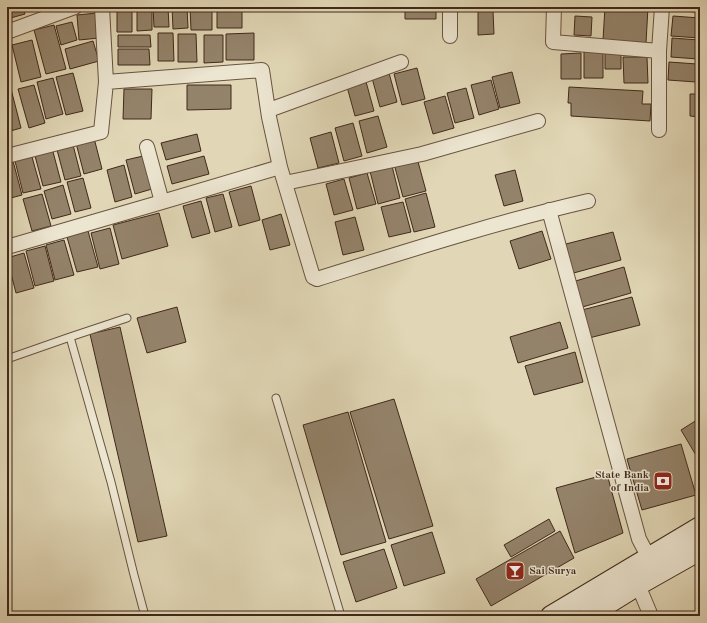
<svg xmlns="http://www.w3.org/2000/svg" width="707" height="623" font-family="'Old Standard TT',serif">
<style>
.building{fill:#94836b;stroke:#40291a}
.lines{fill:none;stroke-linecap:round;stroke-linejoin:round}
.lane-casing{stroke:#685441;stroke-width:9}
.street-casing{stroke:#685441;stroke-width:16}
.secondary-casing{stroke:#40291a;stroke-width:22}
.lane{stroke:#ece5d0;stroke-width:7}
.street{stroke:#ece5d0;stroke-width:14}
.secondary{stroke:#ece5d0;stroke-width:20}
.labels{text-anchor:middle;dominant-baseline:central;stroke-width:3;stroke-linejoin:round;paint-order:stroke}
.poi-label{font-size:11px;font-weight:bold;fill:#40291a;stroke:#ece5d0;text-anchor:end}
</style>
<rect width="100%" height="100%" fill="#e1d7b6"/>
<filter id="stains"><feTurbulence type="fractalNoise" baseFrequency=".005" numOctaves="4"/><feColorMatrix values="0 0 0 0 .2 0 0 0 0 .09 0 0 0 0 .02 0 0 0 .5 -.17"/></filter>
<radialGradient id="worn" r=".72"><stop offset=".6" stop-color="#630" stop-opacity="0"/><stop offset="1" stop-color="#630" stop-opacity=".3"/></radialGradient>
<path class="building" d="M7,7h16l2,7 -18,5z
M117,7h15v25h-15z
M137,7h15v23l-15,1z
M153,7h15l1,20h-15z
M172,7h15l1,21 -15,1z
M190,7h22v23h-21z
M217,7h25v21h-25z
M405,7h31v12h-31z
M510,7h35v1l-35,1z
M605,7h43l-2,36 -43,-3z
M676,7h24v5l-24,-1z
M478,11h15l1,23 -16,1z
M97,13l2,25 -20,2 -2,-25z
M575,16l17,1 -1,19 -17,-1z
M673,16l27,2v20l-29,-2z
M72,22l5,18 -16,5 -5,-19z
M54,25l12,44 -20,5 -12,-44z
M158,33h15l1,28h-16z
M254,33v27h-28v-26z
M178,34h18l1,28h-19z
M118,35h32l1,12h-33z
M204,35h19v27l-19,1z
M672,38l27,2 -1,19 -27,-2z
M32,40l9,37 -20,5 -9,-37z
M93,41l6,20 -29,8 -5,-20z
M118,49h31l1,16h-32z
M605,50h16v19h-16z
M603,51v27h-19v-26z
M581,53v26h-20v-25z
M623,57h24l1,26h-24z
M669,62l28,2 -1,18 -28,-2z
M417,68l8,31 -23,6 -8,-31z
M512,72l8,31 -20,5 -8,-31z
M73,73l10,38 -17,4 -10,-38z
M389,73l8,29 -17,5 -8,-29z
M53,78l10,36 -17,5 -9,-37z
M365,78l9,33 -19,5 -9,-33z
M491,80l8,29 -20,6 -8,-30z
M34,85l11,38 -16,5 -11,-39z
M187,85h44v24l-44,1z
M569,87l74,4 -1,13h9l-1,17 -79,-5v-13h-3z
M466,88l8,30 -19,5 -8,-30z
M11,89l10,39 -14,4v-42z
M124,89h28l-1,30h-28z
M690,94h10v23l-10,-1z
M445,96l9,32 -21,6 -9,-32z
M378,116l9,31 -20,6 -8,-32z
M353,123l9,33 -18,5 -9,-33z
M331,132l8,31 -21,5 -8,-30z
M197,134l4,17 -35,9 -5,-17z
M94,138l8,31 -18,5 -8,-31z
M72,141l9,35 -16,4 -9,-34z
M52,148l9,34 -18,4 -9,-34z
M143,156l9,33 -17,5 -9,-34z
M204,156l5,18 -37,10 -5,-18z
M32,157l9,32 -18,4 -8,-32z
M417,158l9,33 -23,6 -9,-33z
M13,161l9,34 -15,4v-36z
M124,165l8,32 -17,5 -8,-32z
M392,166l8,32 -22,6 -8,-33z
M515,170l8,31 -19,5 -9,-31z
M367,173l9,31 -19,5 -8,-31z
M83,178l8,30 -16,4 -8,-30z
M344,179l9,31 -19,5 -8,-31z
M63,185l8,29 -19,5 -8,-28z
M251,186l9,34 -21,6 -10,-34z
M426,193l9,34 -21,5 -9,-33z
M42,194l9,32 -19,5 -9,-32z
M223,194l9,33 -17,5 -9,-34z
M201,201l9,32 -18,5 -9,-32z
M403,202l8,30 -22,5 -8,-30z
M159,213l9,33 -46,13 -9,-34z
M281,214l9,31 -20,5 -8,-30z
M355,217l9,33 -21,5 -8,-33z
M110,228l9,36 -19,5 -9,-36z
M88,231l10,36 -21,5 -10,-35z
M542,231l9,28 -32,10 -9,-28z
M613,232l8,28 -51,14 -8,-29z
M64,240l10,35 -19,5 -9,-35z
M45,246l9,35 -19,5 -9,-35z
M24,253l10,35 -18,5 -9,-35z
M624,267l7,26 -52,15 -7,-26z
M632,297l8,28 -51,13 -7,-28z
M177,307l9,35 -39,11 -10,-35z
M560,322l8,26 -50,15 -8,-26z
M120,327l47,209 -29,6 -48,-208z
M575,352l8,30 -49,13 -9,-29z
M394,399l39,127 -44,13 -39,-127z
M348,412l38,130 -45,13 -38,-130z
M700,418v44l-19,-32z
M681,444l15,51 -54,15 -15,-51z
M607,474l16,59 -48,20 -19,-65z
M549,519l6,12 -44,26 -7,-12z
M560,531l14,27 -83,48 -15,-27z
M432,532l13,41 -41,13 -13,-41z
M384,549l13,39 -41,14 -13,-40z"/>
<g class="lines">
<g class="lane-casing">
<path id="lane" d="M70,337l41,145 23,93 11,41
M7,359l63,-22 57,-19
M276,398l65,218"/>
</g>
<g class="street-casing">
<path id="street" d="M102,7l4,75
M554,7l-1,35 106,9
M7,32l68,-25
M450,36v-29
M269,110l132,-48
M659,130v-79l3,-44
M147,147l15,55
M7,156l94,-24 5,-50 156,-12 7,47 11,50
M285,183l137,-29 116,-33
M549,210l90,329 10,19
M7,247l155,-45 118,-35 33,110 4,2c90,-28 180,-57 271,-78
M638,585l13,31"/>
</g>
<g class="secondary-casing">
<path id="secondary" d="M551,616l149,-89
M588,616l50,-31 62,-35"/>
</g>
<use href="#lane" class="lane"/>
<use href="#street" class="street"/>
<use href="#secondary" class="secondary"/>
</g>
<defs>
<g id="bank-square" transform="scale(1)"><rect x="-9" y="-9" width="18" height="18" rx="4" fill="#8f2418" stroke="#ece5d0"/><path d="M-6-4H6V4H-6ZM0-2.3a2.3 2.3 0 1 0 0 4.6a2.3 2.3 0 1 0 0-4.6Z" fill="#fff"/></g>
<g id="bar-square" transform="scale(1)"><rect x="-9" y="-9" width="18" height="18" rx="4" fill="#8f2418" stroke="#ece5d0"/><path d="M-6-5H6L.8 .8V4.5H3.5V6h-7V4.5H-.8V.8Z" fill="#fff"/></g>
</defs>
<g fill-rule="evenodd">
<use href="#bank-square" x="663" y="481"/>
<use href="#bar-square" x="515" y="571"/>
</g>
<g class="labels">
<g class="poi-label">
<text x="649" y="475">State Bank<tspan x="649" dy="13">of India</tspan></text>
<text x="529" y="571" text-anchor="start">Sai Surya</text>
</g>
</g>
<rect width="707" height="623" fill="none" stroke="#e1d7b6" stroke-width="24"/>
<rect x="8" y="8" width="691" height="607" fill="none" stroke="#40291a" stroke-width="2"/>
<rect x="12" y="12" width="683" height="599" fill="none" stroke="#40291a"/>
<rect width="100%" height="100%" filter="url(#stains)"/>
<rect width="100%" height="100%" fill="url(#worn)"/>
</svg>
